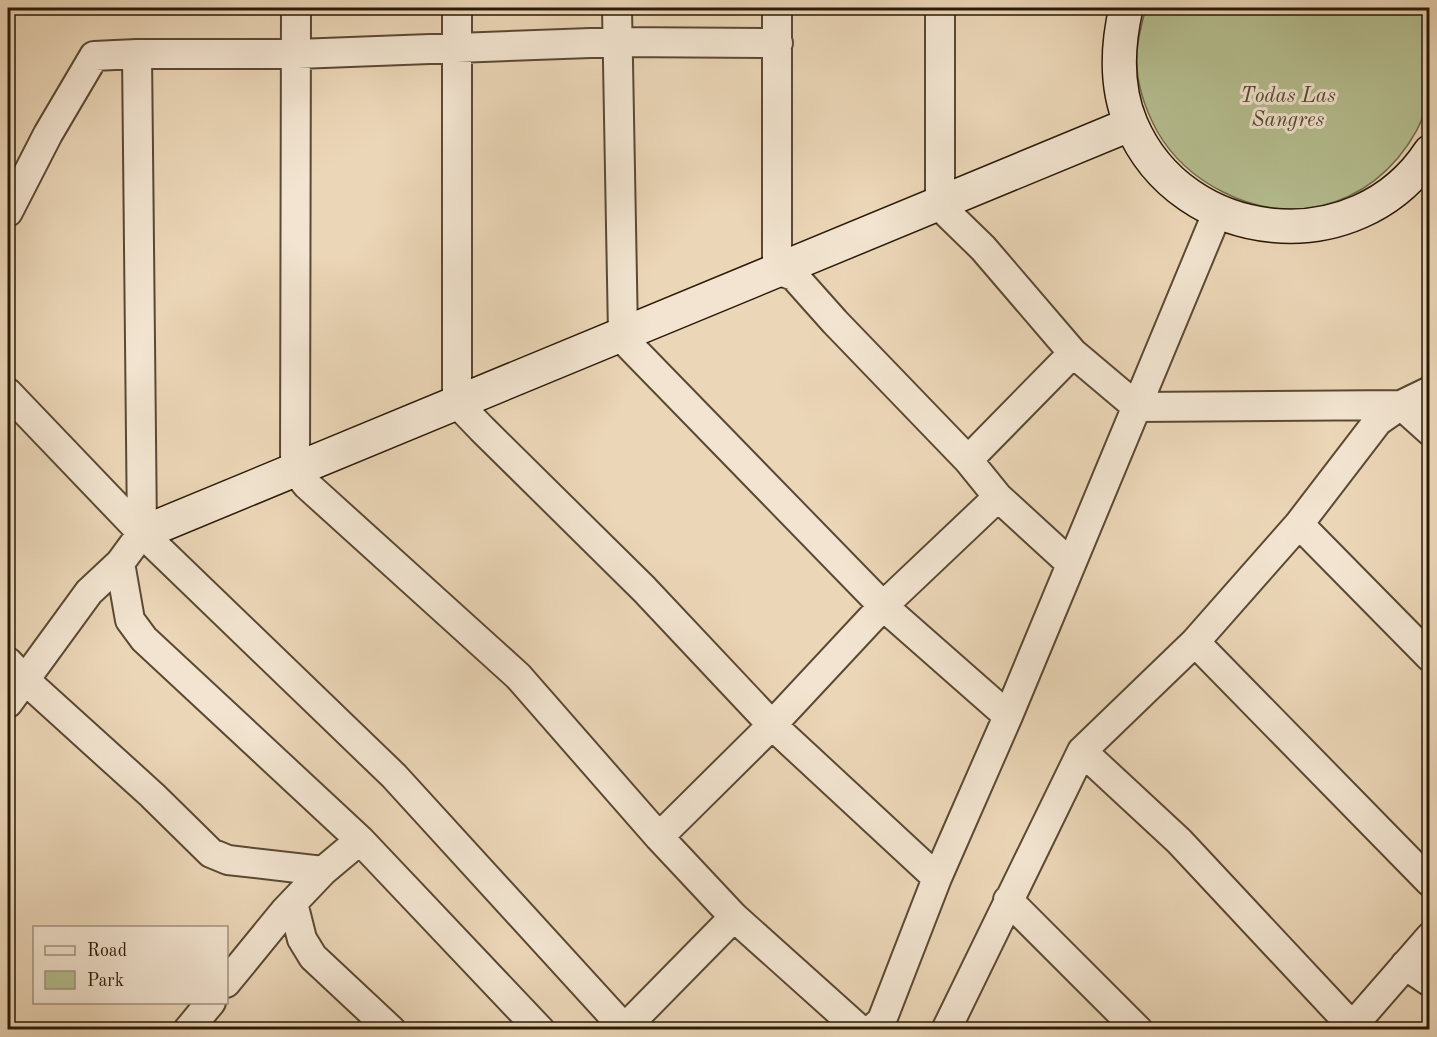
<svg xmlns="http://www.w3.org/2000/svg" width="1437" height="1037" font-family="'Old Standard TT',serif">
<style>
.green{fill:#b5be90;stroke:#706c4c;stroke-width:1.5}
.lines{fill:none;stroke-linecap:round;stroke-linejoin:round}
.street-casing{stroke:#5b4933;stroke-width:32}
.secondary-casing{stroke:#2b1a07;stroke-width:36}
.street{stroke:#f2e4d0;stroke-width:28}
.secondary{stroke:#f2e4d0;stroke-width:33}
.labels{text-anchor:middle;dominant-baseline:central;stroke-width:6;stroke-linejoin:round;paint-order:stroke}
.park-label{font-size:21px;font-style:italic;fill:#544b30;stroke:#f2e4d0}
</style>
<rect width="100%" height="100%" fill="#ebd6b7"/>
<filter id="stains"><feTurbulence type="fractalNoise" baseFrequency=".00333" numOctaves="4"/><feColorMatrix values="0 0 0 0 .2 0 0 0 0 .09 0 0 0 0 .02 0 0 0 .5 -.17"/></filter>
<radialGradient id="worn" r=".72"><stop offset=".6" stop-color="#630" stop-opacity="0"/><stop offset="1" stop-color="#630" stop-opacity=".3"/></radialGradient>
<path class="green" d="M1146,8h281l3,7v84c-29,91 -120,138 -207,93 -28,-14 -50,-33 -66,-61 -13,-24 -22,-51 -20,-79 1,-15 5,-30 9,-44z"/>
<g class="lines">
<g class="street-casing">
<path id="street" d="M296,8l-1,462 12,15 211,191 141,161 75,80 126,113
M457,8v395l25,26 162,160 128,136 165,153
M617,8l6,326 3,8 257,264 125,110
M777,8v262l17,6 41,46 133,138 30,37 72,66
M940,8v195l5,8 38,37 90,105 64,54 264,-2 29,26
M8,212l40,-78 46,-78 43,-2h160l321,-12 160,1
M8,393l134,140 252,243 232,254
M968,460l105,-107
M1299,524l131,133
M120,563l10,57 14,19 216,201 180,190
M1195,642l235,240
M8,662l16,17 128,116 59,58 17,7 95,11
M8,703l81,-111 31,-29 22,-30 -5,-479
M1082,751l97,90 173,185
M659,837l113,-112 111,-119 115,-109
M1008,900l130,130
M293,903l9,36 11,18 78,73
M1405,965l25,17
M226,983l58,-71 39,-41 37,-31
M188,1030l23,-28
M623,1030l111,-113
M872,1030l10,-10 55,-142 71,-162 210,-505
M946,1030l136,-279 113,-109 104,-118 79,-103 23,-16 29,-14
M1349,1030l81,-93"/>
</g>
<g class="secondary-casing">
<path id="secondary" d="M1126,8c-9,39 -11,78 5,116 52,122 226,139 299,28
M142,533l989,-409"/>
</g>
<use href="#street" class="street"/>
<use href="#secondary" class="secondary"/>
</g>
<g class="labels">
<g class="park-label">
<text x="1288" y="96">Todas Las<tspan x="1288" dy="24">Sangres</tspan></text>
</g>
</g>
<rect width="1437" height="1037" fill="none" stroke="#ebd6b7" stroke-width="30"/>
<rect x="9" y="9" width="1419" height="1019" fill="none" stroke="#2b1a07" stroke-width="3"/>
<rect x="15" y="15" width="1407" height="1007" fill="none" stroke="#2b1a07" stroke-width="1.5"/>
<rect x="33" y="926" width="195" height="78" fill="#f2e4d0" stroke="#a29380" stroke-width="1.5"/>
<rect x="45" y="946" width="30" height="9" fill="#f2e4d0" stroke="#a29380" stroke-width="1.5"/>
<text x="87" y="956" font-size="18" fill="#2b1a07">Road</text>
<rect x="45" y="971" width="30" height="18" fill="#b5be90" stroke="#a29380" stroke-width="1.5"/>
<text x="87" y="986" font-size="18" fill="#2b1a07">Park</text>
<rect width="100%" height="100%" filter="url(#stains)"/>
<rect width="100%" height="100%" fill="url(#worn)"/>
</svg>
